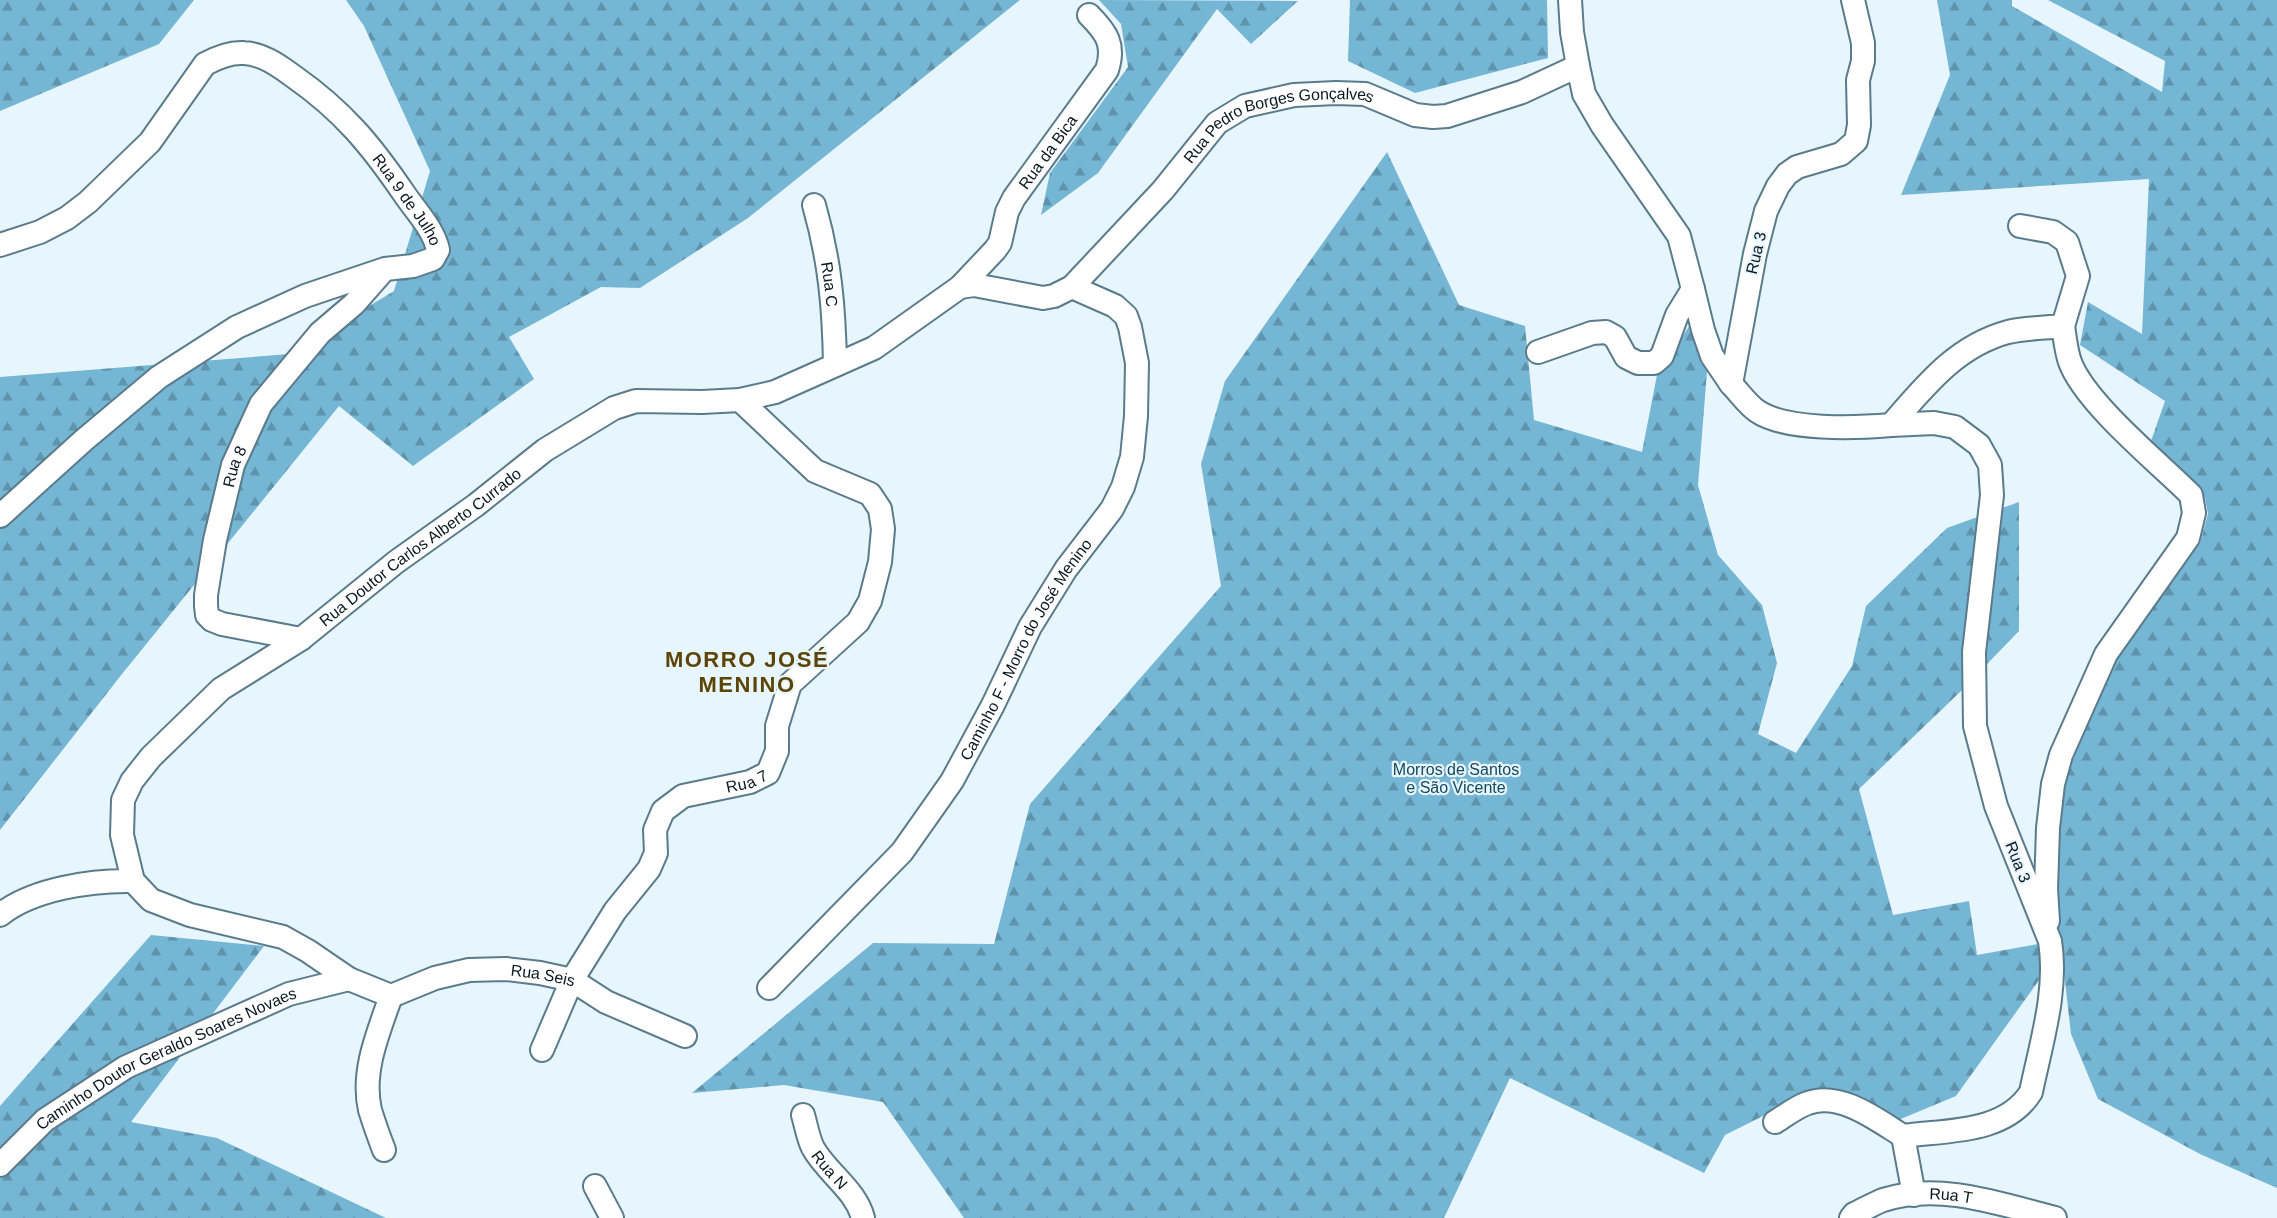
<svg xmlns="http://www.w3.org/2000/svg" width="2277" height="1218" font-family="Helvetica,sans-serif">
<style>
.forest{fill:url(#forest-firs)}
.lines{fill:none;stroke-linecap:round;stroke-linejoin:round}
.minor-casing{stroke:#5a7b8b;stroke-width:26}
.minor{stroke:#fff;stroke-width:22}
.labels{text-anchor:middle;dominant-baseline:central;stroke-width:4.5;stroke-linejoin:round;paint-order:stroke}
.street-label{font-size:16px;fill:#0a181e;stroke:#e7f5fc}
.park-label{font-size:16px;fill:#13495e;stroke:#e7f5fc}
.district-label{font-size:22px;font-weight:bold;letter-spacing:1.5px;fill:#5b4404;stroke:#e7f5fc}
</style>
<defs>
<pattern id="forest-firs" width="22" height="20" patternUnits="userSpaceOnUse" patternTransform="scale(1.5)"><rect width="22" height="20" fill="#75b6d4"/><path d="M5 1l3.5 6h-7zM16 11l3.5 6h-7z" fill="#5e93ab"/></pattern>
</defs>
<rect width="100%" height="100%" fill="#e7f5fc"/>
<path class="forest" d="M0,0h194l-35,44 -159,67z
M346,0h674l-272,218 -108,70 -39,-1 -92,50 25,42 -121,87 -74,-60 -217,268 -122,156v-453l290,-23 104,-63 36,-120 -66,-145z
M1099,0l199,1 -47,43 -34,-35 -119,164 -57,42 9,-42 78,-106 -7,-43z
M1350,0h197l1,58 -133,35 -67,-32z
M1937,0h75v6l150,86 3,-31 -117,-61h229v1188l-77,-34 -102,-55 -27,-65 -16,-141 8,-111 54,-124 83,-115 8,-29 -3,-16 -54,-57 14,-40 -85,-56 8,-43 54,32 7,-155 -248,16 49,-120z
M1387,152l72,153 66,21 9,94 108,32 15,-77 33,-50 17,46 -9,114 20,70 44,50 15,58 -19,71 38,19 56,-87 14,-60 81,-78 72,-26v129l-60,62 -100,96 34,126 76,-14 8,54 61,-11 4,32 -86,120 -60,25 -83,-30 -88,44 -21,38 -194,-95 -66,140h-480l-81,-116 -99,-17 -92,8 181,-150 121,1 36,-140 191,-218 -20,-122 24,-83z
M151,935l113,11 -133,176 86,16 169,80h-386v-112z"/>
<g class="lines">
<g class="minor-casing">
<g id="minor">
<path d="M1853,0l10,43v18l-5,19 1,45 -3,16 -15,13 -44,13 -10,7 -9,12 -12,25 -11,43 -24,130c8,8 16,20 26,27 29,20 99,17 134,14 34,-39 65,-79 117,-93 17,-4 37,-4 55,-6l15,-50 -11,-34 -14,-10 -33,-6"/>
<path id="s1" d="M814,205c16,56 20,102 21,160"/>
<path id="s2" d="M0,245l40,-13 27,-14 21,-16 62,-60 55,-78c11,-6 26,-12 39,-11 19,1 35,13 49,23 50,35 78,69 112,119 11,16 29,35 33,55l-5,9 -20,7 -28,3 -80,27 -68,31 -78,50 -75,63 -84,76"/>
<path id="s3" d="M960,287l14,-2 69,13 11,-2 18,-9 91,-97 54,-67 28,-17 49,-11 42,-2 29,1 50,21 18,2 14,-1 75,-24 56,-26 -6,-34 -2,-32"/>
<path d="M1693,289l10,41 9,26 19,28"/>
<path d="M1538,352l54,-19 14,-1 9,5 11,20 12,6h16l8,-7 15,-41 16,-26 -14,-53 -77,-111 -18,-31 -6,-28"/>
<path id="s4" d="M301,639l-79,-15 -10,-4 -5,-5 -1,-9v-11l9,-55 18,-75 28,-61 59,-71 34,-29 29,-33"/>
<path id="s5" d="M133,881l18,19 39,15 93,22 25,14 41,28 42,17 44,-18 34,-8 37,-1 34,4 32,7 34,22 79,34"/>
<path id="s6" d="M0,915c32,-26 92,-35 133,-34l-11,-46 1,-35 9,-19 19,-24 70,-68 80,-50 95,-77 80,-57 69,-55 69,-42 22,-7 66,1 38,-2 35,-8 99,-44 86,-61 35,-37 5,-7 7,-31 7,-14 93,-128c8,-25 0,-37 -18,-55"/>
<path d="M2048,921l-2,-32 2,-61 5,-44 8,-29 45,-101 82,-116 6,-25 -3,-18c-32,-32 -106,-92 -121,-133 -4,-11 -5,-24 -7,-36"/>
<path id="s7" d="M769,988l133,-136 50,-71 41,-76 37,-78 36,-58 46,-60 11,-22 9,-30 4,-41 1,-53 -7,-36 -4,-11 -11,-10 -43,-19"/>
<path id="s8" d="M542,1050l30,-70 43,-69 34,-42 7,-16 -1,-23 8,-19 20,-15 67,-14 18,-9 9,-22v-25l13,-42 68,-62 12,-21 10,-39 3,-33 -3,-20 -10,-15 -55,-23 -75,-71"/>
<path id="s9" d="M803,1115c3,10 5,23 10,33 14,25 43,42 50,70"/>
<path d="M1775,1122c10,-6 21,-15 33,-19 32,-12 69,17 95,33 43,-6 102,-2 128,-44 10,-49 27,-101 19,-151l-54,-135 -21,-80 -1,-74 18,-157 -2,-30 -11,-20 -24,-18 -21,-4 -43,2"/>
<path d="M1903,1136l11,59"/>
<path d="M384,1150c-5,-13 -10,-27 -14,-40 -9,-39 9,-79 21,-114"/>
<path id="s10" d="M0,1165l45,-45 81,-53 163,-73 60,-15"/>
<path d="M595,1186l17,32"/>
<path id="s11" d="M1851,1218l3,-4c9,-4 19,-10 29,-14 57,-18 117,4 172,18"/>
</g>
</g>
<use href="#minor" class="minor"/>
</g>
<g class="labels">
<g class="street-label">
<text stroke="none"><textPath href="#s3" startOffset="392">Rua Pedro Borges Gonçalves</textPath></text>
<text stroke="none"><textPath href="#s6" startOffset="1396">Rua da Bica</textPath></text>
<text stroke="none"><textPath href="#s2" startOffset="546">Rua 9 de Julho</textPath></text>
<text transform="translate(1756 253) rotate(-77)">Rua 3</text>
<text stroke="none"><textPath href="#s1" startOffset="81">Rua C</textPath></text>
<text stroke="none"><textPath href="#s4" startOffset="250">Rua 8</textPath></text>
<text stroke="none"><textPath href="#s6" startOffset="616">Rua Doutor Carlos Alberto Currado</textPath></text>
<text stroke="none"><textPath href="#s7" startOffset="428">Caminho F - Morro do José Menino</textPath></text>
<text stroke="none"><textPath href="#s8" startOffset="363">Rua 7</textPath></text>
<text transform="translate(2018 862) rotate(68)">Rua 3</text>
<text stroke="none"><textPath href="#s5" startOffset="444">Rua Seis</textPath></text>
<text stroke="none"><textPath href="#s10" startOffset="200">Caminho Doutor Geraldo Soares Novaes</textPath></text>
<text stroke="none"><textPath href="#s9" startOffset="62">Rua N</textPath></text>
<text stroke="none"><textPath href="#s11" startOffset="106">Rua T</textPath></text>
</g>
<g class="park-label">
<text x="1456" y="769">Morros de Santos<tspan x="1456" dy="18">e São Vicente</tspan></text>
</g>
<g class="district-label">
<text x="747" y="659">MORRO JOSÉ<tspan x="747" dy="25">MENINO</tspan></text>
</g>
</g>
</svg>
